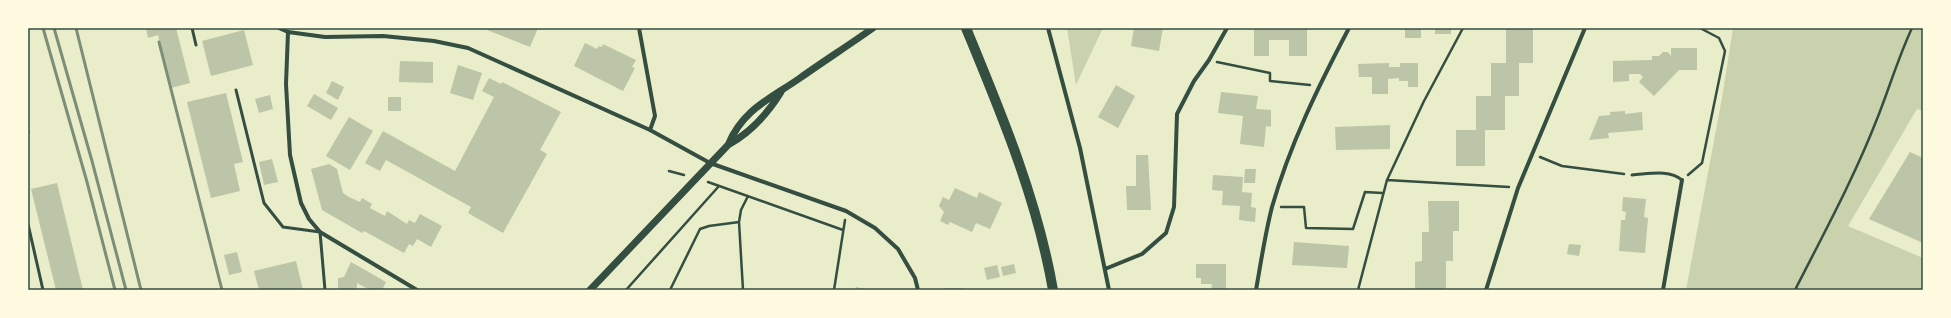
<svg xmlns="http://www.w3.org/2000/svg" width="1951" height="318" font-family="'Public Sans',sans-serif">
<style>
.green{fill:#cad2ad}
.building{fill:#bcc5a7}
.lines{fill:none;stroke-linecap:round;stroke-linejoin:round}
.path{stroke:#344e41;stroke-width:2.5}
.service{stroke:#344e41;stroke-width:3}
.minor{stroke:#344e41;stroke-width:4}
.tertiary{stroke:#344e41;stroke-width:7}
.primary{stroke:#344e41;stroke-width:10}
.rail{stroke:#7c8e77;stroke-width:3}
.neatline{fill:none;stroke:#344e41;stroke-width:1.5}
</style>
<rect width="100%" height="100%" fill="#e9edc9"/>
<path class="green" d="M1067,28h36l-27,57z
M1733,28h190v83l-6,-2 -69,117 75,32v32h-237l36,-192z"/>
<path class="building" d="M146,28h30l14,55 -19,5 -13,-53 -10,3z
M487,28h51l-8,19 -43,-17z
M1134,28h29l-4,23 -28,-5z
M1254,28h53v28h-18v-16h-20v16h-15z
M1405,28h16v10h-16z
M1435,28h16v6h-16z
M1533,28v35h-14v33h-14v34h-20v36h-29v-36h20v-34h15v-33h15v-34z
M244,30l9,35 -42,11 -9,-35z
M585,43l12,6 2,-3 3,1 1,-3 33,16 -4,7 3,1 -12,23 -49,-25z
M1671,48h26v22h-18l-25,26 -15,-14 4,-5 -3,-3h-11v7l-16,1v-21l39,-1v-4h7l4,-4h5l3,4z
M400,61l33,1v21l-34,-1z
M1389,63v4h11v-4h18v24h-10v-6h-9v-3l-11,1v15h-16v-17h-13l-1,-13z
M458,65l24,8 -9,27 -23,-7z
M489,78l12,6 1,-2 59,30 -21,38 7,4 -44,79 -35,-20 3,-6 -85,-47 -6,11 -15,-8 18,-32 72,40 39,-74 -12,-6z
M332,81l12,6 -6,13 -12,-7z
M1116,85l19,11 -17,32 -20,-11z
M1221,92l37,4 -2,13 15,1v17l-5,-1 -2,21 -24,-3 3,-28 -25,-3z
M226,93l17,69 -9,2 6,27 -29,7 -24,-96z
M314,94l24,14 -7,12 -24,-14z
M270,95l3,14 -14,4 -4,-14z
M388,97h13v14h-13z
M1625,111v3l17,-2 1,18 -35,3 1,5 -20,2 10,-24 11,-1v-3z
M349,117l24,14 -23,39 -24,-14z
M1390,125v24l-54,1 -1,-23z
M1910,152l13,6v85l-54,-24z
M1136,155h12l3,55h-24l-1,-24h10z
M272,159l6,23 -14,3 -5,-23z
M329,164l8,5 6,24 6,4 11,5 2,-4 10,6 -2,4 15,8 2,-5 20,13 2,-4 6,3 5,-9 22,12 -11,21 -14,-8 -4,7 -4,-2 -5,9 -40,-22 -2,2 -40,-23 -11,-41z
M1245,169h11l-1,14h-11z
M1213,175l30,2 -1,15 10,1 -1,14 5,1 -1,14 -16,-2 1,-14 -18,-1 1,-14 -11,-1z
M57,183l26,107h-27l-25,-101z
M955,188l22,10 2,-6 23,11 -12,26 -14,-6 -4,9 -22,-10 -2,3 -8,-4 4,-9 -5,-6 4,-9 6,3z
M1623,197l23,2 -2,18 4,1 -3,35 -26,-2 2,-31h4l1,-8 -4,-1z
M1428,201h31v30h-6v30h-7v29h-31v-28l7,-1v-29h7z
M1294,242l55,4 -2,22 -55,-3z
M1569,244l12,1 -2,11 -12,-2z
M237,252l5,20 -13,3 -5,-20z
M296,261l7,29h-44l-5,-19z
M351,262l35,20 -4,8h-12l-13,-7v7h-19v-12l6,-1z
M1014,264l2,9 -13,3 -2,-9z
M1196,264h30v26h-15l1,-6h-11v-6h-5z
M997,265l3,12 -13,3 -3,-12z
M856,287l9,2v1h-10z
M944,288h22l-1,2h-21z"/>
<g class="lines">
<path class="path" d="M1217,62l53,11v8l40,4
M1540,157l22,9 62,8
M669,171l15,4
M1688,175l14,-12 23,-112 -6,-13 -19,-10
M1387,180l122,7
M708,182l135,48
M1281,207h23l2,21 47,1 12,-37 17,1
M626,290l93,-104
M670,290l30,-61 9,-3 30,-4
M743,290l-4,-68 2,-12 7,-14
M834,290l11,-70
M1358,290l29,-110 37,-79 39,-73
M1795,290c29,-57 59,-112 82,-171 12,-30 21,-61 35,-91"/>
<path class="service" d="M192,28l4,17
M236,90l28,113 19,24 37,5 5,58
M28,131v1
M1632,175c17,-1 37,-6 50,5
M28,224l15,66"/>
<path class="minor" d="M279,28l9,4 37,5 58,-1 51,5 34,7 182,82 60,33 136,48 29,17 23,21 17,29 3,12
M639,28l16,88 -5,14
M1048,28l32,120 29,142
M288,32l-2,52 4,71 11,48 8,16 11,13 97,58
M1105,269l37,-15 24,-21 8,-26 3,-93 17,-33 15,-21 18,-32
M1256,290c5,-28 9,-56 16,-83 18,-63 47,-122 77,-179
M1486,290l32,-102 67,-160
M1663,290l19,-110"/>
<path class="tertiary" d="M728,145c15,-36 42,-46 72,-67 24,-17 49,-33 73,-50
M590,290l138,-145c23,-13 39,-30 53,-53"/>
<path class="primary" d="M966,28c35,85 71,170 87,262"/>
<path class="rail" d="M43,28l44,154 28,108
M54,28l38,133 34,129
M76,28l65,262
M159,42l63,248"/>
</g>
<rect width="1951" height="318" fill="none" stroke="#fefae0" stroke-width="58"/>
<rect x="29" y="29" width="1893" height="260" class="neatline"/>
</svg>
